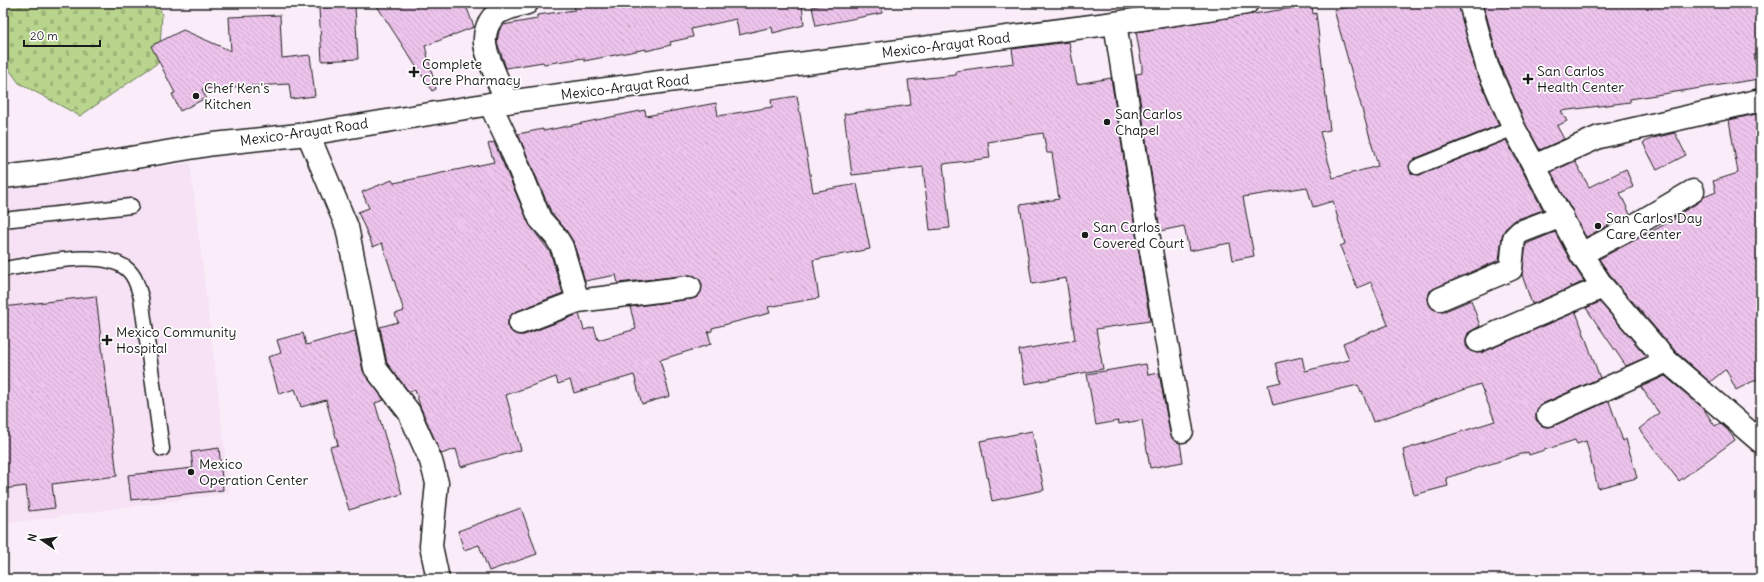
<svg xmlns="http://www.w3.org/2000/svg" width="1764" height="582" font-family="Delius,sans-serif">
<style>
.built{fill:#f6e1f5}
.cemetery{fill:url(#cemetery-stones);stroke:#6a7854}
.building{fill:url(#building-back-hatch);stroke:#1c1c1c}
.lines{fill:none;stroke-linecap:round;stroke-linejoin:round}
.service-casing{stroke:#1c1c1c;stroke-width:17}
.minor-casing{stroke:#1c1c1c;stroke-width:25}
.secondary-casing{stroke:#1c1c1c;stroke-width:25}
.service{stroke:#fff;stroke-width:14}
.minor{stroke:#fff;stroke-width:22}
.secondary{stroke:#fff;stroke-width:22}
.poi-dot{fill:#1c1c1c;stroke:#fff;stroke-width:1.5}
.labels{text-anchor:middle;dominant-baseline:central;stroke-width:3.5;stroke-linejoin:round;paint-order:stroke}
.street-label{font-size:14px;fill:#1c1c1c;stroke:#fff}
.poi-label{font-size:14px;fill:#1c1c1c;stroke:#fff;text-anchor:start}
</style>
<defs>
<pattern id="cemetery-stones" width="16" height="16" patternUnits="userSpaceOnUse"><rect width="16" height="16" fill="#b9d58d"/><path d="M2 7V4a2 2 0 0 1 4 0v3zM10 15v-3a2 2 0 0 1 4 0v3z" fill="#9eb679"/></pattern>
<pattern id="building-back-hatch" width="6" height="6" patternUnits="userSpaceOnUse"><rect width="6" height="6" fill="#edc4ec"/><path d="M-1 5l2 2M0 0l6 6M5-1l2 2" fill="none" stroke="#cba8ca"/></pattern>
</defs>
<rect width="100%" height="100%" fill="#faedf9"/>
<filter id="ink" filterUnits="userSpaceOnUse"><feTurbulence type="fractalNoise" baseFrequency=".025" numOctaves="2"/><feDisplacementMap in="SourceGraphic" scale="8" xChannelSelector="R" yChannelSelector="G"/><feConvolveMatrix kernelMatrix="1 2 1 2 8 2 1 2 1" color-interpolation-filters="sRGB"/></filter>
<g filter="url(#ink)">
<path class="built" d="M190,163l40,330 -227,31v-336z"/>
<path class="cemetery" d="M3,3h154l5,11 -3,48 -79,54 -61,-33 -16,-22z"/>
<path class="building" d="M375,3h90l9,24 -49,19 11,43 -4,2z
M574,3h228l2,22 -31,8 -1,-6 -33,8 -3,-16 -45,10 2,8 -23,5 1,3 -25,6v-2l-62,12v-3l-40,6 -1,-2 -37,6 -9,-26 2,-11 4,-6 34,-6v-4l38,-5z
M829,3h52l1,10 -66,13 -4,-19z
M1371,3h87l17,66 24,56 -85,34 -5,6 2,8 9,2 86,-35 37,70 -28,10 -10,9 -3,8 -3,23 -64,28 -5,3 -2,6 1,7 4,5 6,2h6l26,-11 9,26 -12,7 -2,7v6l4,5 7,2 6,-1 93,-40 24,66 -58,26 -4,4 -2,6v6l5,5 6,2 6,-1 56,-25 14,40 3,-2 11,39 -39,10 -12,-47 -9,3 -2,-4 -46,15 -1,-3 -82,26 2,8 -34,9 -11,-45 92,-29 -15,-37 -107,38 -11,-31 -1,1 -3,-7 -85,20 -5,-20 13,-3 -5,-19 26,-6 3,14 44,-11 -6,-17 45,-18 -17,-43 -14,6 -17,-42 5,-2 -12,-43 -20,6 -6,-20 -64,10 11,59 -21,4 -3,-17 -41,8 -5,-25 -24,5 -24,-157 6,-1v-7l-6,-34 176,-27 1,9 3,-1 14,117 -10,2 13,46 45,-12 -44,-156z
M1483,3h278v51l-7,1 5,24 -129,20v3l-69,9 6,10 -10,5 7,13 -24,11 -15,-27 -26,-61z
M355,6l3,53 -36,2 -3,-53z
M280,15l2,43 28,-3 5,41 -24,3 -2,-15 -87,5 4,9 -26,13 -8,-17 3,-1 -24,-47 32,-16 48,21 -2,-34z
M1069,42l8,42 34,-6 39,243 -54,8 7,40 -78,15 -6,-34 56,-10 -9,-62 -34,6 -12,-79 39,-6 -7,-46h-5l-4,-20 -55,9 2,16 -47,6 7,64 -20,2 -7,-63 -71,8 -8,-61 67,-9 -3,-25 48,-5v-4l58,-8 -2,-14z
M797,96l16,96 44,-8 13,65 -57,11 6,38 -51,9 2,6 -58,15v3l-4,1 3,12 -51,16 10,36 -28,8 -8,-29 -60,18 -4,-13 -12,4 -2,-7 -50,18 15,55 -60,17 -5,-18 -15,5 -21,-48 -5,-16 -6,2 -22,-29 -7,-36 18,-5 -3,-8 9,-3 -22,-68 -9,4 -15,-35 11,-4 -7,-16 30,-12 2,3 100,-21 -6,-18 6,-2 35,82 21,28 13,41 -48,19 -4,3 -3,6v7l4,4 6,3h6l55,-21 5,16 10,-3 4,13 38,-11 -6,-22 62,-8 5,-2 4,-5 1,-7 -2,-5 -5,-4 -6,-1 -71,8 -2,-8 -31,6 -12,-40 -8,-12 -14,-17 -33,-78 25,-5v2l20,-4 82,-17 1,6 70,-13 2,13 54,-9 -1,-7z
M1761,113v264l-25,13 -10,-21 -16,13 -34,-30 -63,-73 -14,-20 76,-40 -1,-2 25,-15 5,-5 12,-5 -3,-11 25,-8 -9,-53z
M1675,133l11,22 -29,15 -14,-27 10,-5z
M1575,161l14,26 37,-18 7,18 -13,6 10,21 -44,23 -35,-65z
M1555,232l15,28 14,21 -12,6 -1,-2 -3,4 -36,15 -10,-29 4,-31z
M96,296l21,180 -65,8 3,24 -26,3 -3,-25 -23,3v-182z
M1600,302l47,55 -21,9 -40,-58z
M355,331l8,40 21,29 -9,3 27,91 -53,16 -19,-63 8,-2 -12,-45 -25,7 -6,-18 -16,5 -11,-37 13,-4 -4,-13 26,-7 3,12z
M1146,364l2,11 11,-2 11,60 3,6 7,4 3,19 -33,6 -8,-48 -23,4 -1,-3 -22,4 -9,-51z
M1665,376l38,32 12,18 5,-3 8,7 7,10 -56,41 -40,-52 20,-16 -18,-26z
M1032,431l12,59 -52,11 -12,-60z
M219,448l4,42 -92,10 -3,-25 65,-7 -2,-16z
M521,508l16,46 -48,17 -10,-26 -15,5 -6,-19z"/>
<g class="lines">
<g class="service-casing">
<path id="service" d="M1417,167l97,-39
M3,220l128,-14
M3,269c31,-4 101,-22 125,1 8,7 10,18 13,27l21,152"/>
</g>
<g class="minor-casing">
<path id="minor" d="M1470,3l17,63 27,62 67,126 22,33 64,74 94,81
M1115,23l35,222 32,186
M507,102c-5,-12 -22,-48 -22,-59 -1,-10 3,-24 13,-30 9,-5 19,-7 29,-10
M490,104l19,40 31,75 16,18 6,10 16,54
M308,134l39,93 28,141 34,44 22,49 6,22 -6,63 7,33
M1534,166l65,-29 162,-37
M1581,254l42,-22 70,-41
M1440,299l71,-30 3,-31 6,-6 42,-16
M520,323l58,-22 112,-14
M1478,341l125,-54
M1548,415l119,-54"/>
</g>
<g class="secondary-casing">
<path id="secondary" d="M3,177l49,-6 162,-27 94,-10 182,-30 625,-81 132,-20"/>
</g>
<use href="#service" class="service"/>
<use href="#minor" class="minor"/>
<use href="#secondary" class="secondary"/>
</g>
</g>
<g class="poi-dot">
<path d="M412 66h4v4h4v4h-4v4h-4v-4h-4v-4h4z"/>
<path d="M1526 73h4v4h4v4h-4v4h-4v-4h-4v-4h4z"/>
<circle cx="196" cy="96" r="4"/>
<circle cx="1107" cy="122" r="4"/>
<circle cx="1598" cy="226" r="4"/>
<circle cx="1085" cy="235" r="4"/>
<path d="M105 334h4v4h4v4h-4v4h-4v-4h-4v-4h4z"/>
<circle cx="191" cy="472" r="4"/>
</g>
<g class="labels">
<g class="street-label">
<text transform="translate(946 45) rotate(-7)">Mexico-Arayat Road</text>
<text transform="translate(625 87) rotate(-7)">Mexico-Arayat Road</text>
<text transform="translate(304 132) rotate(-8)">Mexico-Arayat Road</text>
</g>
<g class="poi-label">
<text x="422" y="64">Complete<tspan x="422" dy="16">Care Pharmacy</tspan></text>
<text x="1537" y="71">San Carlos<tspan x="1537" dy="16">Health Center</tspan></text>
<text x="204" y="88">Chef Ken's<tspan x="204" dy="16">Kitchen</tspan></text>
<text x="1115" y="114">San Carlos<tspan x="1115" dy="16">Chapel</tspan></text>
<text x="1606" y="218">San Carlos Day<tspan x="1606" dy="16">Care Center</tspan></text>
<text x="1093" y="227">San Carlos<tspan x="1093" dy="16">Covered Court</tspan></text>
<text x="116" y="332">Mexico Community<tspan x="116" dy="16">Hospital</tspan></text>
<text x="199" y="464">Mexico<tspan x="199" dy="16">Operation Center</tspan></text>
</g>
</g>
<rect width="1764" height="582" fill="none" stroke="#fff" stroke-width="16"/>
<rect x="8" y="8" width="1748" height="566" fill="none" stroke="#1c1c1c" stroke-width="1.5" filter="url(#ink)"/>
<g transform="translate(42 540) rotate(283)" stroke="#ffffff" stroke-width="3" paint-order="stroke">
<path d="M0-3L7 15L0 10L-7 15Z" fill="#1c1c1c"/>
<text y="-6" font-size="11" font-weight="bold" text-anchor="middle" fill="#1c1c1c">N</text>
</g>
<path d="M24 40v6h76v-6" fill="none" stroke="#1c1c1c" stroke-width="2"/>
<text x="30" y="40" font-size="12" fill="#1c1c1c" stroke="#ffffff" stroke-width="3" paint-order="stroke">20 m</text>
</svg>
